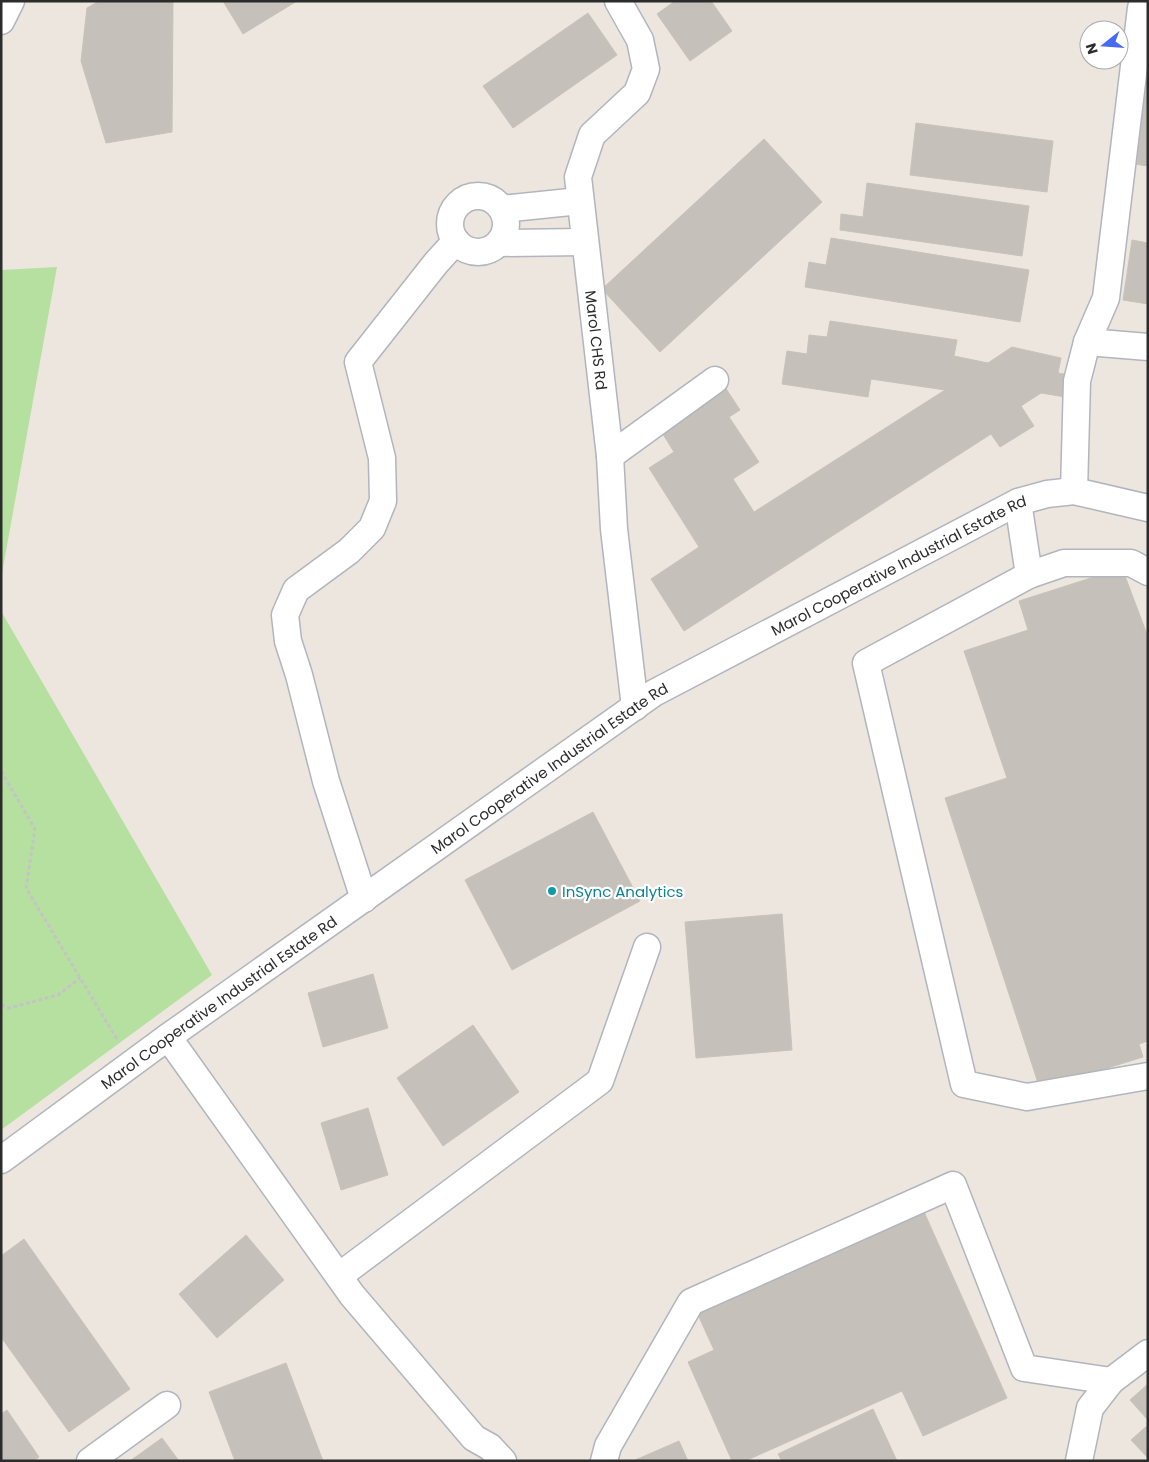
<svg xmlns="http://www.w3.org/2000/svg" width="1149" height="1462" font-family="Poppins,sans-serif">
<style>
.green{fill:#b6e09f}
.building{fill:#c5c1ba;stroke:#c8c2b8}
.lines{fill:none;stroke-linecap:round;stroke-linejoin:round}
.minor-casing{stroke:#b2b5be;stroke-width:29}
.path{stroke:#c4c4c4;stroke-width:3;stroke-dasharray:4 2.5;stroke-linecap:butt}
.minor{stroke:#fff;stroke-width:26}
.culture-dot{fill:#0f9aa8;stroke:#fff;stroke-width:2}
.labels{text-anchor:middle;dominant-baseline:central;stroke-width:4.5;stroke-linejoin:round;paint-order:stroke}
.street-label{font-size:15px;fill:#2c2c2c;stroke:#fff}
.culture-label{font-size:15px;fill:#0d838f;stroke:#fff;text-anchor:start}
</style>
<rect width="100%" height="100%" fill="#ece6df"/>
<path class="green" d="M57,267l-56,312v-309z
M1,611l211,364 -211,155z"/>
<path class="building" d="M99,1h74l-1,131 -66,11 -25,-82 6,-53z
M223,1h74l-54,33z
M675,1h36l21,30 -42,30 -33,-47z
M588,13l29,42 -104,73 -30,-42z
M1148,29v137l-14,-2z
M916,123l137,18 -6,51 -137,-17z
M764,139l58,63 -162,150 -58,-63z
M867,183l162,23 -7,50 -182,-26 1,-16 22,3z
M831,238l198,32 -9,52 -215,-35 4,-25 17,3z
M1132,240l16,3v61l-25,-4z
M830,321l127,19 -3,16 34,7 24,-16 49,11 -3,15 12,2 -5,22 -24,-4 -20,13 13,20 -34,21 -9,-13 -307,197 -33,-52 48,-32 -50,-79 25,-16 -16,-26 65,-42 17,26 -11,7 30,45 -26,17 21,33 191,-122 -74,-11 -3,18 -86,-13 5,-33 20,3 2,-19 18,2z
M1122,568l26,69v404l-9,3 4,13 -103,32 -95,-291 62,-20 -43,-127 64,-21 -9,-29z
M593,812l47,89 -128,69 -47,-90z
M782,914l10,136 -96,8 -11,-136z
M373,974l15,54 -65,19 -15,-54z
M473,1025l46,67 -76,54 -46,-68z
M368,1108l20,67 -47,15 -20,-67z
M921,1205l86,193 -84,38 -21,-45 -157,70h-13l-44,-99 26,-12 -20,-44z
M246,1235l38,45 -67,58 -38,-44z
M24,1239l106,150 -61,43 -68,-95v-81z
M286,1363l37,98h-88l-26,-69z
M1148,1384v36l-18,-20z
M873,1409l24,52h-115l-4,-7z
M7,1410l32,47 -6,4h-32v-47z
M1148,1425v33l-17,-18z
M162,1438l17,23h-49z
M679,1441l9,20h-55z"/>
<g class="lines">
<g class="minor-casing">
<g id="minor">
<path id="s1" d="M618,1l22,39 6,29 -9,24 -45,42 -14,42 32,279 4,73 21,178"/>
<path d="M1,21l10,-20"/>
<circle cx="478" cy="224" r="28"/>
<path d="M502,209l78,-8"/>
<path d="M499,243l85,-1"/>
<path d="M1087,342l61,5"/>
<path d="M610,456l105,-76"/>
<path d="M1074,491l3,-110 10,-39 19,-44 35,-290"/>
<path d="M1018,502l11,73"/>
<path d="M1148,572l-17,-9h-67l-35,12 -163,88 98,421 63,13 121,-21"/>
<path d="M364,899l-38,-118 -27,-106 -11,-34 -3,-26 11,-25 53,-39 23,-23 11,-27 -1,-43 -24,-96 78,-99 20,-22"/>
<path d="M168,1037l184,258 122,143 16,9 13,14"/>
<path id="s2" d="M1,1160l167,-123 486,-344 364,-191 29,-8 27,-3 74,17"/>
<path d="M339,1276l261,-195 47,-134"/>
<path d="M90,1461l77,-56"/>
<path d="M604,1461l4,-15 83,-144 262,-117 71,183 87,13"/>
<path d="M1079,1461l11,-53 21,-27 37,-28"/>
</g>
</g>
<path class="path" d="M1,771l34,58 -9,59 92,153
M1,1005l8,3 49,-13 22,-17"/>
<use href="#minor" class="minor"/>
</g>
<circle class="culture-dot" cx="552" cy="891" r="5"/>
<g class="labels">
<g class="street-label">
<text stroke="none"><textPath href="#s1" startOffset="370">Marol CHS Rd</textPath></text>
<text stroke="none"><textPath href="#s2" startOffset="1079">Marol Cooperative Industrial Estate Rd</textPath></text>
<text stroke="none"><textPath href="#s2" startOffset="674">Marol Cooperative Industrial Estate Rd</textPath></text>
<text stroke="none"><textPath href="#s2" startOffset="269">Marol Cooperative Industrial Estate Rd</textPath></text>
</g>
<g class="culture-label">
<text x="562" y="891">InSync Analytics</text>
</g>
</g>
<rect width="1149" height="1462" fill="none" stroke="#2c2c2c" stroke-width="5"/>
<g transform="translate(1104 45) rotate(253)"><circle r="24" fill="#ffffff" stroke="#ababab"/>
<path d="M0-4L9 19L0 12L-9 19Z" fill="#486af0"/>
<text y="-8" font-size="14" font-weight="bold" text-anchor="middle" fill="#2c2c2c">N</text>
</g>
</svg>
